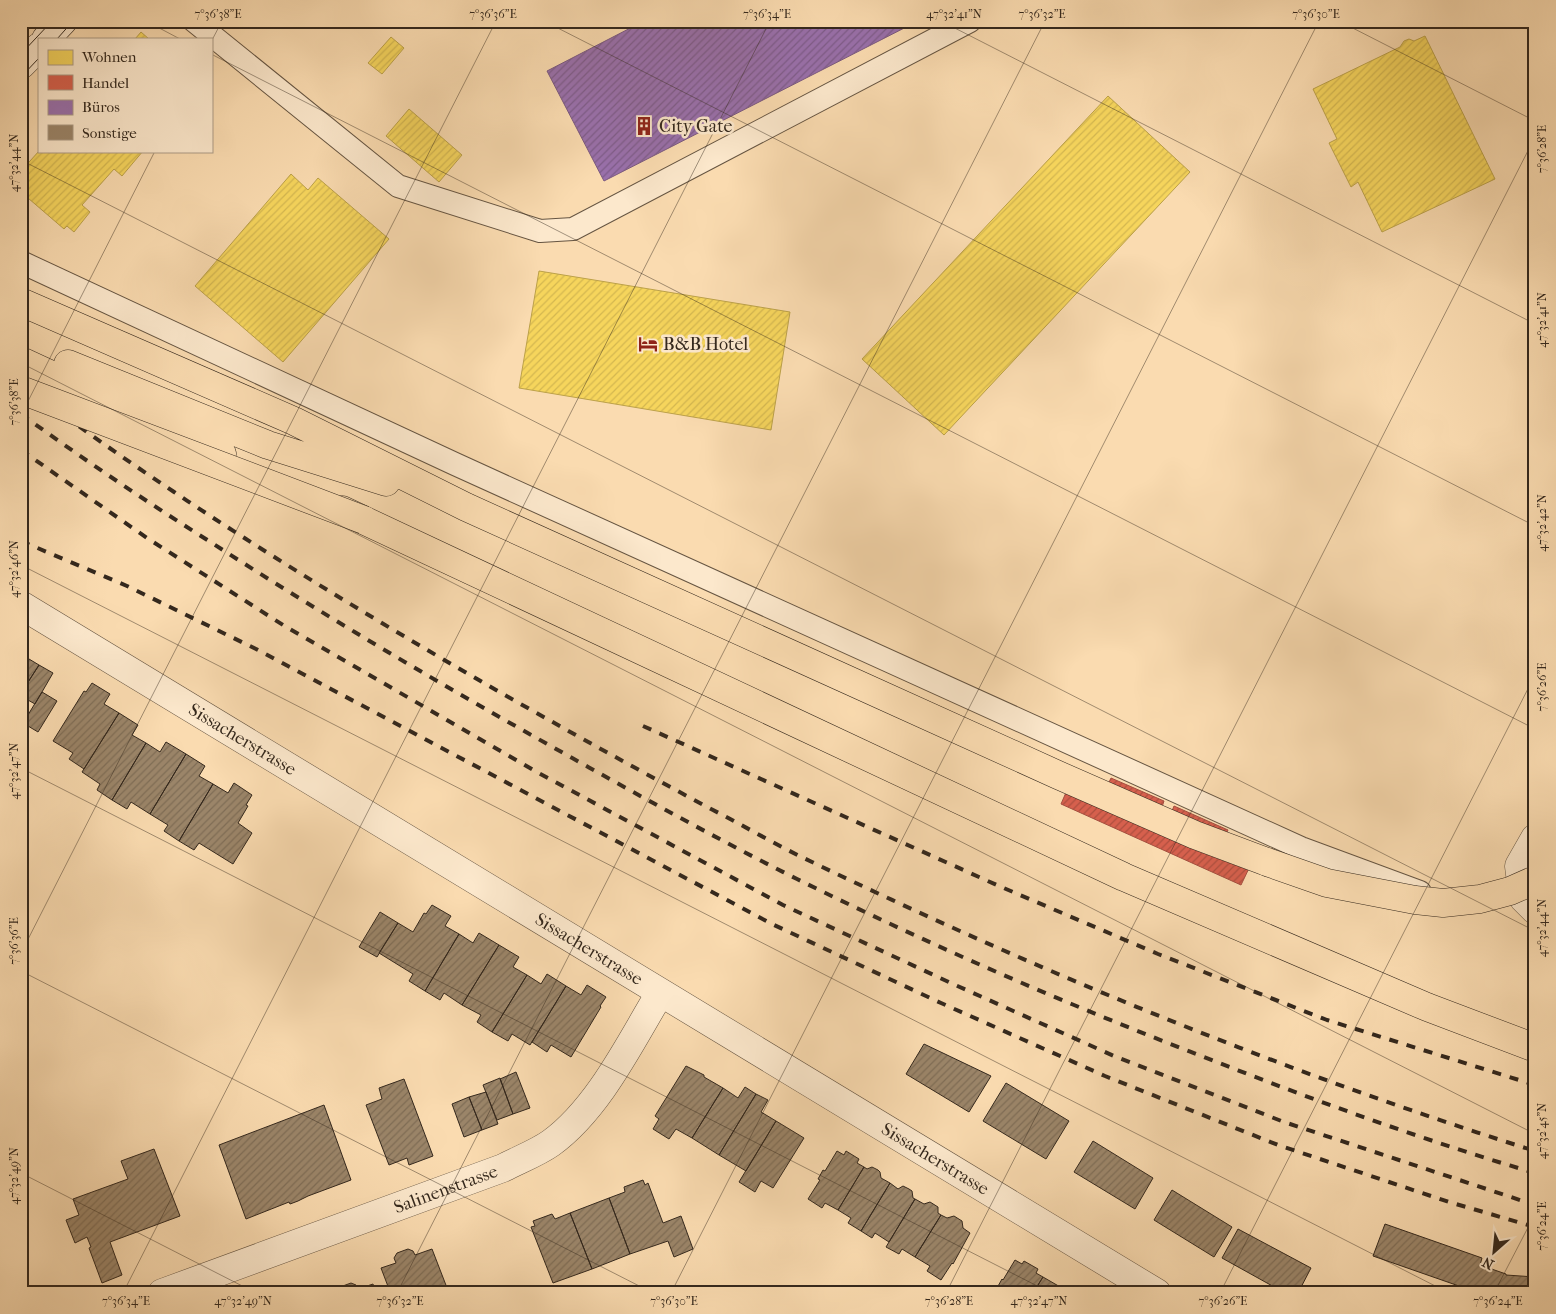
<svg xmlns="http://www.w3.org/2000/svg" width="1556" height="1314" font-family="'IM FELL French Canon',serif">
<style>
.homes{fill:url(#homes-hatch);stroke:#bca149}
.shops{fill:url(#shops-hatch);stroke:#a54f3f}
.offices{fill:url(#offices-hatch);stroke:#7b5a80}
.building{fill:url(#building-hatch);stroke:#34281d}
.lines{fill:none;stroke-linecap:round;stroke-linejoin:round}
.lane-casing{stroke:#665542;stroke-width:24}
.street-casing{stroke:#665542;stroke-width:29}
.secondary-casing{stroke:#34281d;stroke-width:29}
.highway-casing{stroke:#34281d;stroke-width:29}
.lane{stroke:#fce8cc;stroke-width:22}
.street{stroke:#fce8cc;stroke-width:28}
.secondary{stroke:#fce8cc;stroke-width:28}
.highway{stroke:#fadbb0;stroke-width:28}
.tram{stroke:#34281d;stroke-width:1}
.rail{stroke:#34281d;stroke-width:4;stroke-dasharray:9 9;stroke-linecap:butt}
.highway-bridge-casing{stroke:#34281d;stroke-width:29;stroke-linecap:butt}
.highway-bridge{stroke:#fadbb0;stroke-width:28}
.ticks{fill:none;stroke:#34281d;stroke-width:1;stroke-opacity:0.45}
.labels{text-anchor:middle;dominant-baseline:central;stroke-width:5;stroke-linejoin:round;paint-order:stroke}
.poi-label{font-size:18px;fill:#34281d;stroke:#fce8cc;text-anchor:start}
.street-label{font-size:18px;fill:#34281d;stroke:#fce8cc}
.neatline{fill:none;stroke:#34281d;stroke-width:2}
.ticks-label{font-size:12px;text-anchor:middle;fill:#34281d}
</style>
<defs>
<pattern id="homes-hatch" width="6" height="6" patternUnits="userSpaceOnUse" patternTransform="scale(1.25)"><rect width="6" height="6" fill="#f6d55c"/><path d="M-1 1l2-2M0 6l6-6M5 7l2-2" fill="none" stroke="#d4b750"/></pattern>
<pattern id="shops-hatch" width="6" height="6" patternUnits="userSpaceOnUse" patternTransform="scale(1.25)"><rect width="6" height="6" fill="#d6604d"/><path d="M-1 1l2-2M0 6l6-6M5 7l2-2" fill="none" stroke="#ae4f3f"/></pattern>
<pattern id="offices-hatch" width="6" height="6" patternUnits="userSpaceOnUse" patternTransform="scale(1.25)"><rect width="6" height="6" fill="#9970ab"/><path d="M-1 1l2-2M0 6l6-6M5 7l2-2" fill="none" stroke="#7e5c8b"/></pattern>
<pattern id="building-hatch" width="6" height="6" patternUnits="userSpaceOnUse" patternTransform="scale(1.25)"><rect width="6" height="6" fill="#9b8569"/><path d="M-1 1l2-2M0 6l6-6M5 7l2-2" fill="none" stroke="#7f6d56"/></pattern>
</defs>
<rect width="100%" height="100%" fill="#fadbb0"/>
<filter id="stains"><feTurbulence type="fractalNoise" baseFrequency=".004" numOctaves="4"/><feColorMatrix values="0 0 0 0 .2 0 0 0 0 .09 0 0 0 0 .02 0 0 0 .5 -.17"/></filter>
<radialGradient id="worn" r=".72"><stop offset=".6" stop-color="#630" stop-opacity="0"/><stop offset="1" stop-color="#630" stop-opacity=".3"/></radialGradient>
<path class="homes" d="M271,21h22l-6,7 -6,-4 -3,4z
M141,32l8,7h-14z
M1425,36l70,143 -113,53 -24,-50 -7,5 -22,-44 8,-4 -24,-50 87,-42 4,-6 5,-2 5,2z
M391,37l13,11 -22,26 -14,-11z
M1108,96l82,76 -246,263 -82,-76z
M409,109l53,46 -23,27 -53,-46z
M39,151h104l-21,25 -8,-7 -32,36 8,7 -16,20 -7,-6 -3,3 -43,-37v-21z
M291,174l17,16 10,-12 71,61 -106,123 -88,-76z
M539,271l251,41 -19,118 -252,-42z"/>
<path class="shops" d="M1111,778l53,23 -2,6 10,4 2,-5 54,24 -8,17 32,15 -11,23 -180,-81 10,-23 32,14z"/>
<path class="offices" d="M644,21h274l-314,160 -57,-110z"/>
<path class="building" d="M24,656l15,9 -18,28v-33z
M39,665l14,8 -18,31 -14,-8v-3z
M92,683l18,11 -6,10 15,9 -35,56 -15,-10 4,-6 -20,-12 31,-50 2,1z
M42,692l15,9 -19,31 -15,-9z
M119,713l19,12 -6,10 14,8 -34,57 -15,-10 3,-6 -18,-12z
M166,742l20,12 -36,60 -19,-12 -4,7 -15,-9 34,-57 14,9z
M186,754l19,12 -6,10 14,8 -34,57 -15,-10 4,-6 -18,-11z
M234,783l18,12 -6,10 2,1 -10,17 14,10 -19,31 -34,-21 -5,7 -15,-9 34,-57 15,9z
M432,905l19,11 -6,10 14,8 -34,57 -16,-10 4,-7 -34,-21 19,-30 15,9 11,-19 2,1z
M380,912l18,11 -21,34 -18,-10z
M479,933l20,12 -37,60 -18,-12 -4,7 -15,-9 34,-57 14,9z
M499,945l20,12 -6,10 14,8 -35,57 -15,-10 4,-7 -19,-10z
M547,974l19,12 -36,59 -18,-11 -4,7 -16,-9 35,-57 14,9z
M587,985l19,12 -6,9 1,1 -30,50 -20,-12 -4,7 -15,-10 34,-56 15,9z
M924,1044l67,32 -22,36 -63,-38z
M686,1066l18,9v2l19,11 -31,50 -16,-9 -7,10 -16,-10 6,-10 -4,-3z
M516,1072l14,36 -17,6 -13,-35z
M500,1078l13,36 -16,6 -14,-35z
M404,1079l29,77 -24,9 -2,-7 -18,7 -23,-60 16,-6 -3,-11z
M1006,1083l63,38 -23,38 -63,-38z
M745,1087l11,7 -37,61 -27,-17 31,-50 15,10z
M486,1092l12,32 -16,6 -13,-33z
M756,1094l12,6 -7,12 15,9 -30,50 -27,-16z
M469,1097l13,33 -18,7 -12,-33z
M324,1105l27,75 -43,16 -10,5 -8,3 -1,-2 -43,17 -27,-74z
M776,1121l28,17 -31,50 -12,-7 -6,11 -16,-10z
M1093,1141l60,37 -18,31 -61,-37z
M154,1149l26,67 -70,26 12,33 -20,8 -13,-35 2,-1 -4,-10 -12,6 -9,-23 13,-5 -6,-16 55,-20 -7,-18z
M837,1151l7,4 2,-4 13,8 -2,4 7,4 -26,43 -13,-7 -3,5 -14,-9 12,-19 -2,-1 5,-9 2,1z
M864,1167l3,2 5,-2 6,3 2,2 1,6 9,5 -29,48 -13,-8 3,-5 -13,-8z
M643,1180l2,5 3,-2 15,40 18,-7 12,33 -19,8 -6,-16 -38,13 -21,-56 16,-6 -1,-5z
M890,1183l8,6 5,-3 6,3 3,2 1,7 2,1 -26,43 -14,-9 -3,5 -11,-7z
M1172,1190l60,37 -18,30 -60,-37z
M609,1198l21,56 -38,15 -22,-56z
M915,1199l9,5 6,-2 8,5v6l3,2 -26,42 -13,-8 -3,5 -13,-7z
M570,1213l22,56 -39,14 -22,-56 4,-1 -2,-5 19,-7 3,5z
M941,1215l6,3 7,-2 8,5 1,7 7,5 -17,31 -1,-1 -11,17 -14,-9 3,-5 -15,-9z
M1385,1224l97,34 -2,7 26,9v1l29,2v16h-56l-106,-37z
M1238,1229l73,39 -13,25h-13l-63,-35z
M408,1249l5,2 2,4 17,-6 17,44h-70l10,-4 -8,-21 15,-5 -2,-5 3,-5z
M1015,1260l7,4 2,-3 14,8 -2,4 7,4 -10,16h-38l3,-5h-1l5,-9 1,1z
M1043,1277l19,11 6,4 -35,1z
M351,1283l5,2 2,4 15,-5 3,9h-38l2,-6z"/>
<g class="lines">
<g class="lane-casing">
<path id="lane" d="M194,21l204,165 142,45 33,-2 397,-208
M21,262l434,202 846,384 119,44"/>
</g>
<g class="street-casing">
<g id="street">
<path id="s1" d="M21,605l1136,688"/>
<path d="M1535,838l-16,28 4,32 12,12"/>
<path id="s2" d="M162,1293l341,-125c15,-8 34,-15 48,-25 47,-34 79,-100 109,-150"/>
</g>
</g>
<g class="secondary-casing">
<path id="secondary" d="M46,39l17,-18
M21,65l18,-18"/>
</g>
<g class="highway-casing">
<path id="highway" d="M21,302l273,119 172,86 592,268 137,60 72,27
M21,361l201,93
M68,364l200,81 118,37
M342,510l782,367 303,130 108,41"/>
</g>
<use href="#lane" class="lane"/>
<use href="#street" class="street"/>
<use href="#secondary" class="secondary"/>
<use href="#highway" class="highway"/>
<path class="tram" d="M57,39l16,-18
M21,54l31,-33
M21,77l18,-19"/>
<path class="rail" d="M21,384c151,113 312,212 475,306 72,41 144,81 217,120 33,17 65,36 99,52 234,113 475,211 723,289
M21,414c62,45 126,88 191,129 110,71 223,138 337,202 82,46 164,92 248,134 133,66 269,125 407,178 109,43 219,83 331,116
M21,450l126,88 136,87 252,146 248,134 170,79 161,72 170,66 251,83
M21,541l106,45 129,63 516,275 169,79 164,73 173,69 171,57 86,25
M643,726l356,160 159,68 169,66 208,65"/>
<g class="highway-bridge-casing">
<path id="highway-bridge" d="M21,390l343,130
M1267,862l60,21 88,17 28,3 37,-4 30,-8 25,-11"/>
</g>
<use href="#highway-bridge" class="highway-bridge"/>
</g>
<path class="ticks" d="M146,21l34,18M544,21l991,505M941,21l594,303M1339,21l196,100M211,42l11,-21M211,54l1324,675M21,160l1514,771M21,363l1514,771M21,415l134,-264M21,565l1428,728M21,768l1030,525M21,953l475,-932M21,971l632,322M21,1173l235,120M123,1293l647,-1272M397,1293l648,-1272M671,1293l648,-1272M946,1293l589,-1156M1220,1293l315,-618M1494,1293l41,-79"/>
<defs>
<g id="building-bare" transform="scale(1.5)"><path d="M-4-6H4V6H1V3H-1V6H-4ZM-2.5-4.3h1.7v1.8h-1.7ZM.8-4.3h1.7v1.8H.8ZM-2.5-1h1.7V.8h-1.7ZM.8-1h1.7V.8H.8Z" fill="#8f2418" stroke="#fce8cc" stroke-width="2.5" paint-order="stroke"/></g>
<g id="hotel-bare" transform="scale(1.5)"><path d="M-6-4.5h1.5V1H6V5H4.5V3h-9V5H-6ZM-4 0a1.8 1.8 0 1 1 3.6 0ZM.5 0V-2.5h3Q6-2.5 6 0Z" fill="#8f2418" stroke="#fce8cc" stroke-width="2.5" paint-order="stroke"/></g>
</defs>
<g fill-rule="evenodd">
<use href="#building-bare" x="644" y="126"/>
<use href="#hotel-bare" x="648" y="344"/>
</g>
<g class="labels">
<g class="poi-label">
<text x="659" y="126">City Gate</text>
<text x="663" y="344">B&amp;B Hotel</text>
</g>
<g class="street-label">
<text stroke="none"><textPath href="#s1" startOffset="259">Sissacherstrasse</textPath></text>
<text stroke="none"><textPath href="#s1" startOffset="664">Sissacherstrasse</textPath></text>
<text stroke="none"><textPath href="#s1" startOffset="1069">Sissacherstrasse</textPath></text>
<text stroke="none"><textPath href="#s2" startOffset="302">Salinenstrasse</textPath></text>
</g>
</g>
<rect width="1556" height="1314" fill="none" stroke="#fadbb0" stroke-width="55"/>
<rect x="38" y="38" width="175" height="115" fill="#fce8cc" stroke="#ac9b86"/>
<rect x="48" y="50" width="25" height="15" fill="#f6d55c" stroke="#ac9b86"/>
<text x="82" y="62" font-size="15" fill="#34281d">Wohnen</text>
<rect x="48" y="75" width="25" height="15" fill="#d6604d" stroke="#ac9b86"/>
<text x="82" y="88" font-size="15" fill="#34281d">Handel</text>
<rect x="48" y="100" width="25" height="15" fill="#9970ab" stroke="#ac9b86"/>
<text x="82" y="112" font-size="15" fill="#34281d">Büros</text>
<rect x="48" y="125" width="25" height="15" fill="#9b8569" stroke="#ac9b86"/>
<text x="82" y="138" font-size="15" fill="#34281d">Sonstige</text>
<g transform="translate(1494 1252) rotate(207)" stroke="#fce8cc" stroke-width="4" paint-order="stroke">
<path d="M0-4L9 19L0 12L-9 19Z" fill="#34281d"/>
<text y="-8" font-size="14" font-weight="bold" text-anchor="middle" fill="#34281d">N</text>
</g>
<rect x="28" y="28" width="1500" height="1258" class="neatline"/>
<g class="ticks-label">
<text x="218" y="18">7°36'38"E</text>
<text x="493" y="18">7°36'36"E</text>
<text x="767" y="18">7°36'34"E</text>
<text x="954" y="18">47°32'41"N</text>
<text x="1042" y="18">7°36'32"E</text>
<text x="1316" y="18">7°36'30"E</text>
<text transform="translate(1542 149) rotate(-90)" y="4">7°36'28"E</text>
<text transform="translate(14 163) rotate(-90)" y="4">47°32'44"N</text>
<text transform="translate(1542 320) rotate(-90)" y="4">47°32'41"N</text>
<text transform="translate(14 402) rotate(-90)" y="4">7°36'38"E</text>
<text transform="translate(1542 523) rotate(-90)" y="4">47°32'42"N</text>
<text transform="translate(14 569) rotate(-90)" y="4">47°32'46"N</text>
<text transform="translate(1542 687) rotate(-90)" y="4">7°36'26"E</text>
<text transform="translate(14 771) rotate(-90)" y="4">47°32'47"N</text>
<text transform="translate(1542 928) rotate(-90)" y="4">47°32'44"N</text>
<text transform="translate(14 941) rotate(-90)" y="4">7°36'36"E</text>
<text transform="translate(1542 1131) rotate(-90)" y="4">47°32'45"N</text>
<text transform="translate(14 1176) rotate(-90)" y="4">47°32'49"N</text>
<text transform="translate(1542 1226) rotate(-90)" y="4">7°36'24"E</text>
<text x="126" y="1305">7°36'34"E</text>
<text x="243" y="1305">47°32'49"N</text>
<text x="400" y="1305">7°36'32"E</text>
<text x="674" y="1305">7°36'30"E</text>
<text x="949" y="1305">7°36'28"E</text>
<text x="1039" y="1305">47°32'47"N</text>
<text x="1223" y="1305">7°36'26"E</text>
<text x="1498" y="1305">7°36'24"E</text>
</g>
<rect width="100%" height="100%" filter="url(#stains)"/>
<rect width="100%" height="100%" fill="url(#worn)"/>
</svg>
